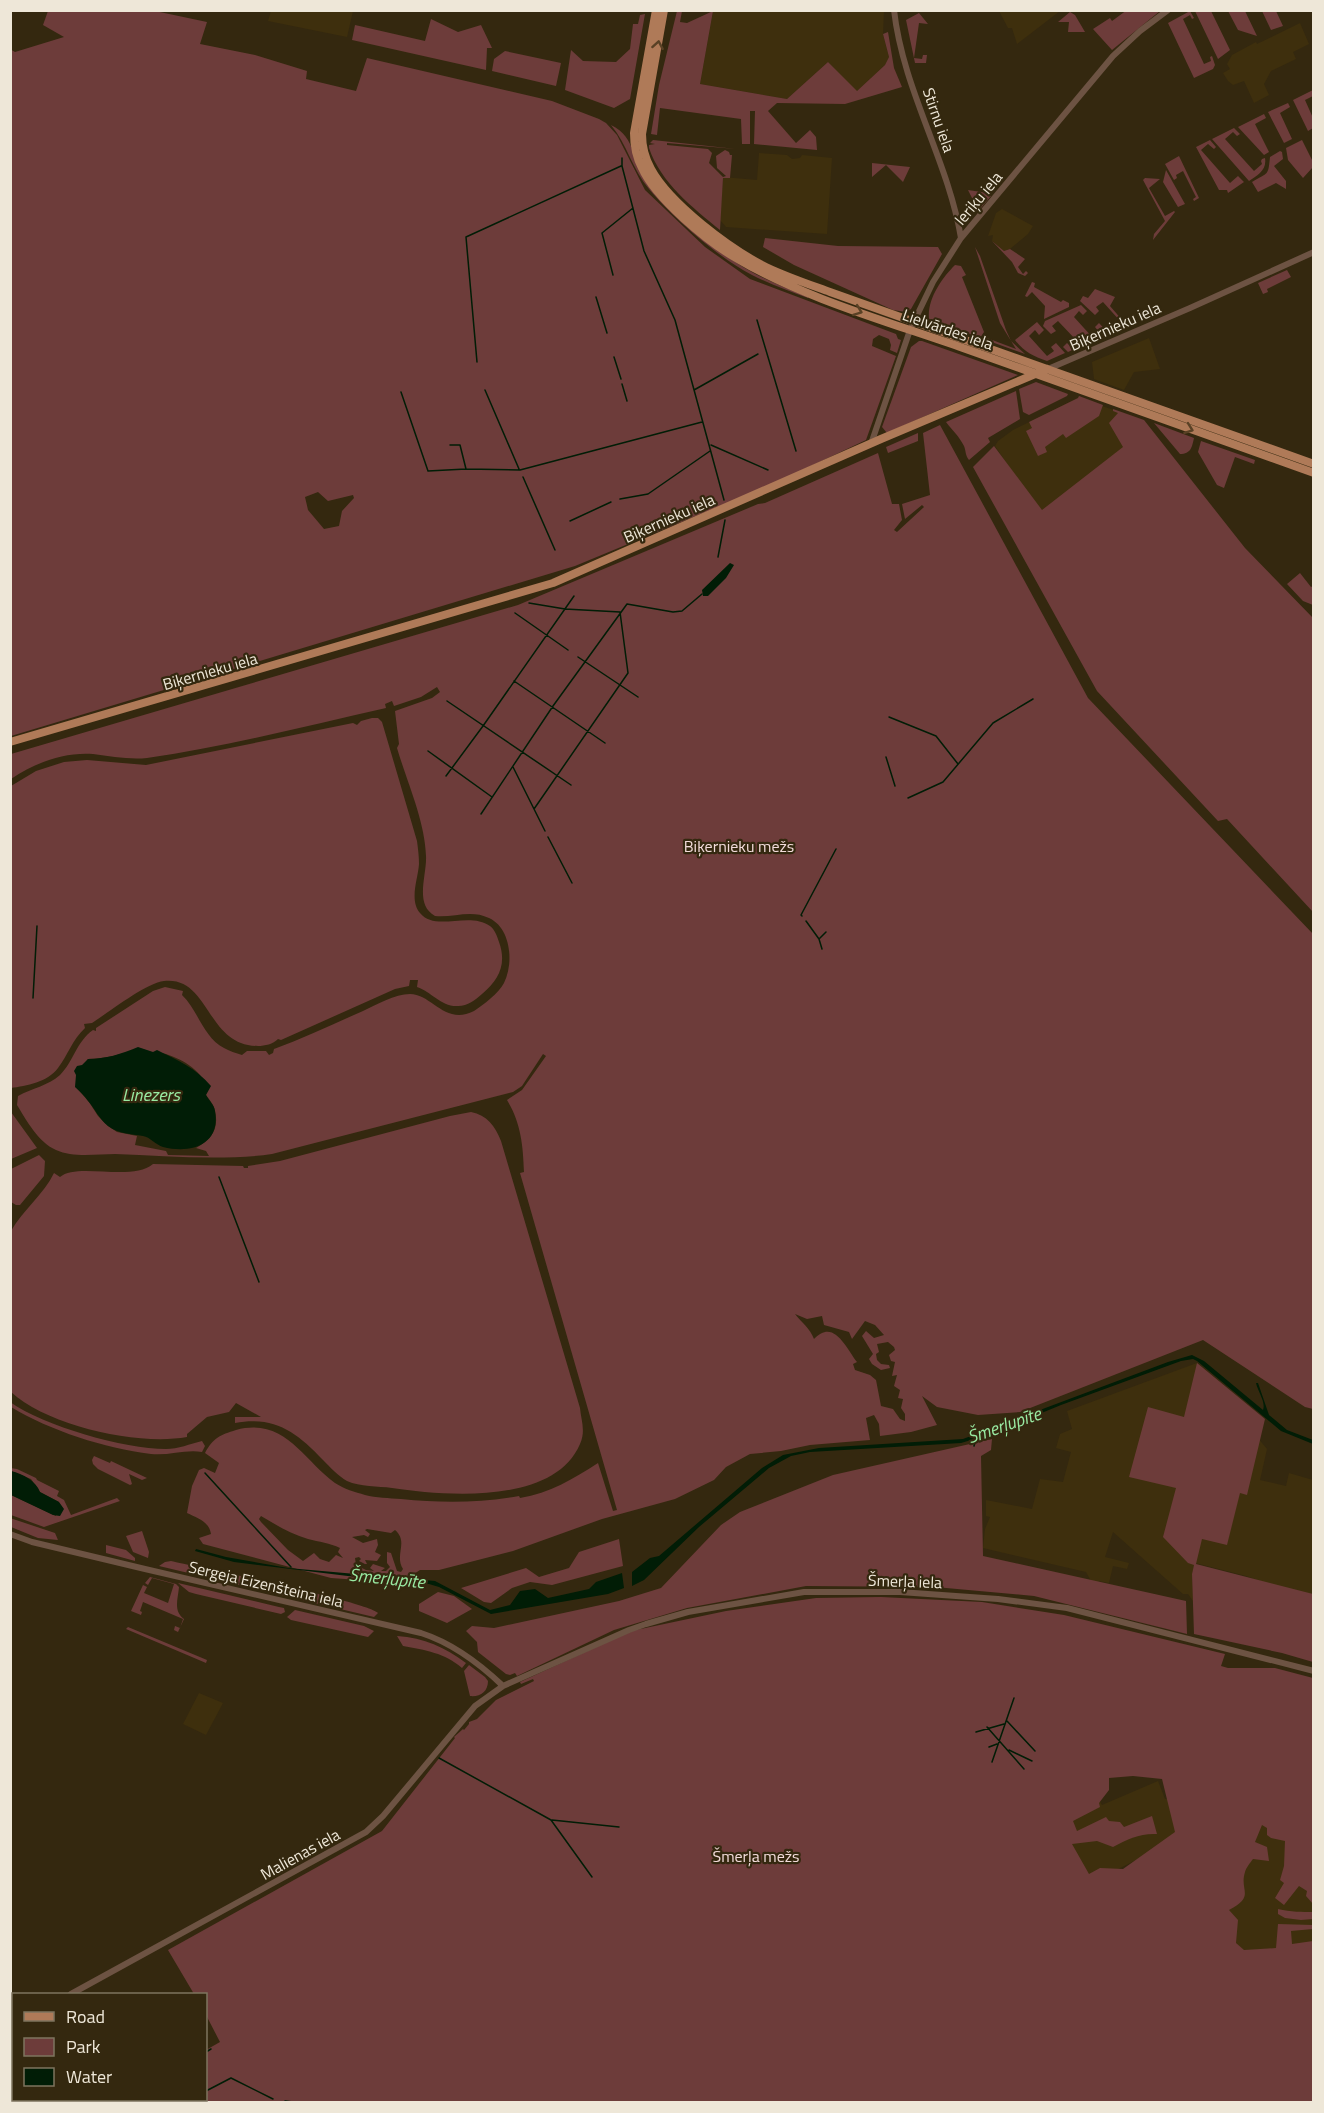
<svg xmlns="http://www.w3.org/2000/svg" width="1324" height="2113" font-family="'Titillium Web',sans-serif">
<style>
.built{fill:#3e2f0d}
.green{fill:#6d3c3a;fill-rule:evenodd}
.water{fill:#011d06}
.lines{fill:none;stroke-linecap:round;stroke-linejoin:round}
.stream{stroke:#011d06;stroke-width:1.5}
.minor{stroke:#6d5343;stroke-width:6}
.major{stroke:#af7a58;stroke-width:8}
.oneway{stroke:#594125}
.labels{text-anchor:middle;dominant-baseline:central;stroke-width:4.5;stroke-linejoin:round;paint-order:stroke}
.street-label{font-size:16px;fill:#eee7d8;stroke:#34280f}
.park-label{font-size:16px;fill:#f3dcdb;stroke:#34280f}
.water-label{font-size:18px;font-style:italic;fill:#99eaa2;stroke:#34280f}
</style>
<rect width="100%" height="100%" fill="#34280f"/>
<path class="built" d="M271,11h82l-6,26 -79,-16z
M713,11h171l-1,23 6,23 -4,8 -29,27 -28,-30 -41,37 -87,-15z
M999,11h61l-43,33 -5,-16h-4z
M1300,23l9,21 -16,8 3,7 -25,12 -7,13 5,11 -15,8 -10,-22 -11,4 -5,-4 -5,-8 7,-4 -3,-5 5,-9 24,-13 1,2z
M759,153l28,2 5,4 8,-1 2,-3 30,3 -5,76 -101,-7 -6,-7 3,-43 34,3z
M1002,209l31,17 -5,8 -18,15 -6,2 -12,-10 1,-6 -5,1 8,-23z
M1149,338l11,31 -26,3 -10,18 -30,-11 -2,-17z
M1078,398l42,14 55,50 -133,53 -47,-69 3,-5 15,-11z
M1197,1363l40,34 15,34 15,18 -7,31 26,6 3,-13 24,7v120l-67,-24 -51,-13 -3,11 1,27 -5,-7h-5l-70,-62 -8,25 24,6 -2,6 -14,-3 -4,17 -10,-2 -3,9 -10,-18 -103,-24 2,-19 5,-12 -4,-1v-16l46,9 8,-30 23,3 8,-30 -15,-4 4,-14 12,-5 -5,-18z
M199,1693l24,10 -17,32 -23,-11z
M1083,1771l19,34 56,-24 7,18h4l10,39 -88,45 -47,-92z
M1264,1812l50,40 -1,120 -43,60 -73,-119z"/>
<path class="green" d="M1127,10l33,1 -48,39 -19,-21 17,-11 2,3z
M48,11h107l52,11 -7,22 55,11 52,16 -1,8 50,12 11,-33 185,43 47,18 7,4 11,12 28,55 60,57 45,32 146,55 2,5 3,1 -4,13 -7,-3 1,-5 -2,-6 -10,-4 -6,4 -1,7 24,10 -30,84 -93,44 -198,82 -564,170 -1,-687 5,3 49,-15 -21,-12zM318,492l10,9 25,-6 1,3 -12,13 -3,15 -15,3 -16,-19 -3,-13z
M677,11h5l-2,11 7,1 26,-12 -13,73 87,15 41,-37 29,29 28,-26 4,-8 -6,-23 5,-2 6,36 8,19 -57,17 -68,-1 -9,8 28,32 14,-13 6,7 1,13 -63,-6 1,-33h-5v33h-8l-1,-25 -81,-11 -3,27 -6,-1 8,-49z
M1190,11l4,7 -2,1 -2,-4 -7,4 21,45 7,-3 -1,-4 2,-1 3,9 -2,4 -19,9 -26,-55z
M1195,11h16l19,39 -12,9z
M1228,11h17l12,25 -19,-6z
M1262,11h14l7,15 -12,4z
M1070,12l5,3 10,17h-17l1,-10h-11z
M919,13l9,11 -9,-1 -5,35 8,1 1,-4h4l-1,8h-11l-9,-43z
M645,14l-15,85 -16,9 -49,-18 6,-40 12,11 33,1 14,-13 3,-25h5l2,-9z
M431,19l27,13 23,-7 11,23h-5l-1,22 -134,-30 3,-15 70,16z
M505,51l56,12 -5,23 -64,-15 2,-12z
M1313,90v6l-8,4 8,18v10l-5,3 -15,-31z
M1288,103l2,4 -10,6 12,26 -8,4 -16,-31z
M1264,114l2,4 -11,6 14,28 -5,3 -26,-28z
M611,125c26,12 21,39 37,60 24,32 67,66 102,86 18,10 39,18 58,26v1c-19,-7 -38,-14 -56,-23 -33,-17 -79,-57 -103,-86 -16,-18 -22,-45 -38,-64z
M1234,128l6,6 -3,2 -4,-4 -8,7 29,32 8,-7 -1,-3 1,-2 3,-1c2,12 -7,17 -16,23l-37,-42z
M653,140l83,9 -69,-6v2l41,4 4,4 -3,10 14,14 3,-1 -9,-8 -1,-12 9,-6 4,2 1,3h2l-2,23h-7l-3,52c-28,-23 -59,-47 -71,-82v-3l6,-1 -5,-1z
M1210,140l6,7 -2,2 -6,-5 -7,6 29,33 8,-7 6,6 -16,11 -1,-3h-8l-23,-43z
M1302,140l11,22v5l-10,11 -15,-18 -2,-12z
M1280,151l2,1 1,7 -9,7 12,15v8l-10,-6 -18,9 -6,-10c17,-10 16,-6 18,-25z
M1179,156l20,42 -5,3 -1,-2 3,-2 -13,-26 -7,4 1,3 -3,2 -9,-16z
M872,163l38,4 -7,15 -17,-17 -14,12z
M1166,170l19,34 -7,3 -15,-25z
M1145,178l15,1 -11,9 16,28 9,-5 1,1 -22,28 1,-6 11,-13 -22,-41z
M968,190l20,3 3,3 -10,12h-4z
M765,238l73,8 100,1 4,7 -31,55 -5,3 -13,-2 -99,-45 -31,-18z
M992,241l12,10 6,-2 15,10 -7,8 5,7 3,-3 2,2 -3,3 -7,-3 -6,-11z
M975,247l5,9 26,74 5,11 14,13 -39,-14 1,-2 29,11 -16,-26z
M955,265l6,1 5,9 -4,2 22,55 -4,6 -51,-19c-2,-20 13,-41 26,-54z
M1287,270l4,7 -24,12 1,3 -5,2 -5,-11z
M1032,282l3,1 -1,4 27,15 2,-2 6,3v4l-25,12 1,-13 -13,-14 -5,5 -2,-1z
M1095,289l20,8 -5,9 13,15 3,6 -15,7 -5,-6 5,-4 4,4 6,-6 -18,-20 -7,5 3,4 -4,4 -15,-14 3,-5 5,2z
M1081,305l6,6 -4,4 -4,-4 -5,6 19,21 6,-6 -4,-5 4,-4 10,11 -41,18 -5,-5 4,-4 4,4 6,-6 -19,-20 -6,5 4,5 -5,3 -8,-8 2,-5z
M1037,322l7,8 -5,5 -4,-5 -6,6 18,20 7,-5 -3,-4 5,-4 9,10 -18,8c-14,-5 -23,-9 -32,-21z
M919,341h3l96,34 -131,58 -5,-6 29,-80z
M1036,382l32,12 -1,2 -38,19 -6,-3 -4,-23z
M1016,391l4,28 -32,19 2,4 -21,18c-4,-5 -3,-9 -5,-14 -5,-10 -12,-16 -18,-24z
M1079,396l24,9 -4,11 -33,22 -3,-4 -18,13 2,5 -9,4 -12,-25 6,-3 -3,-6 49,-24z
M1113,409l31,11 101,128 68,70v294l-86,-93 -9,2 -121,-130 -124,-224 21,-21 48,64 81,-63 -14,-24 9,-10 -5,-2z
M1154,423l40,15c-2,9 -3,16 -14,16z
M940,425l148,273 225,236v475l-8,-2 -102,-67 -183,72 -42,3 -41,-8 -15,-11 15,29 -26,7 -31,4 -1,-12 -5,-9 -8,3 4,22 -60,5 -29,6 -31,3 -24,13 -12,13 -39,19 -73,20 -89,32 -74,19h-19l-20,13 -69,-5 -128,-34 -4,-6 12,-4c-2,-13 -14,-16 -24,-21l5,-27 7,-16 5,-2 11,5 4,-10 -14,-10c8,-15 15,-18 31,-23 49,-13 67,30 99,53 9,6 20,9 30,12 11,3 24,3 36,4 40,4 79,4 118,-3l1,2c30,-5 53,-19 78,-35l15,48 4,-1 -97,-337 4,-1c-1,-27 -3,-49 -17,-72l15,-10 24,-34 -3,-2 -21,32 -9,6 -241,62c-48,7 -105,2 -157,0 -18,0 -42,4 -59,-4 -18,-8 -29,-29 -39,-45l1,-9c14,-8 30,-10 42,-21 14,-14 16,-33 33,-45l3,1v-3l57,-37 12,-4 18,4 -1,4c16,15 21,42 42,53 5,3 12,5 18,7l5,-4h19l3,4 4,-2 1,-4c30,-11 59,-25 89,-38 13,-6 32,-17 47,-17 22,0 35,32 64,17 9,-6 25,-18 30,-28 10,-20 7,-55 -15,-65 -18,-9 -36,0 -54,-2 -21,-12 -8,-40 -9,-60 -1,-35 -19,-74 -29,-108l2,-4 -4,-33 37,-13 8,-6 -3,-5 -16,10 -27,9 -2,-5 -7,3 1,4c-79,18 -158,38 -239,50 -18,2 -36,-2 -54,-4 -30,-2 -58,9 -82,25v-25l507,-149 240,-101 7,-1 113,-50 14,51h7l3,16 -8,10 3,2 27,-25 -2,-2 -17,14 -3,-15 28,-9 -7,-62zM128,1052c12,0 26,-1 38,2 18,6 42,19 40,41 3,4 6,8 8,12 6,21 -1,31 -18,41l10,3 3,5 -41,-1 -2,-4 -31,-6 2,-9 -20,-4 -9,-6 -10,-10 -9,-14 -13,-15v-12l12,-16c14,0 26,-3 40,-7zM795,1314l12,5 15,-3 2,9 25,7 3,7 13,-18 10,4 9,10 -10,3 -8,-7 -4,5 11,18 -4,5 3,5 9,6 9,-2 -1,-3 -8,-1 -4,-4 -1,-6 3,-2 -2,-8 11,-2 6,5 1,3 -6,5 2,6 4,1 -3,14 5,-1 -3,11 6,4 -2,8 5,1 -2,9 4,6v7l-5,-2 -7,-10 -12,-3 -5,-26 -6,-5 -15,-5 -2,-6 4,-2c-11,-14 -23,-44 -43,-23 -4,-11 -12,-16 -19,-25zM261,1516c15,9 30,18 47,23 11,3 22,4 32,9l-2,4 5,6 -7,-3 -7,7 -9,-3 -6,-6 -11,8 -15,-11 -27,-28 -2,-3zM367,1529l24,4 4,-3c14,12 -1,25 8,39l-2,3 -4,-1 -6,-18 -4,-1v11l3,4 -4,4h-5l4,-3 -12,-4 -3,4 4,3 -8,-1 -10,-5 -1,-7 4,-1 2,2 -2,2 6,3h2l-2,-4 12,1 4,-6 -6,-3 3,-7 -1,-6 -14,4 -11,-6 12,-2 4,2 2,-3 -5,-4z
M918,433v8l-30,12 -2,-6z
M1201,441l54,19 -1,4 -19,-7 -11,31 -7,-3 -19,-33z
M1300,573l11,14 2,-1v19l-10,-4 -16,-17z
M372,718h6l4,4 35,119c1,8 2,15 2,23 -1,15 -10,36 1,49 15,19 49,-2 70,13 5,4 7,10 9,16 8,22 0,38 -17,52 -7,6 -14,12 -24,12 -17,1 -26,-14 -41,-19l1,-7h-8l-1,6 -14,3 -114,51 -3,-1c-5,5 -13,7 -20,7 -52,0 -48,-70 -94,-65 -18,2 -55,31 -72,42l-8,1 1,4c-13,12 -17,27 -27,40 -10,14 -32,18 -47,20v-302l25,-15 28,-9 23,-2 59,5 207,-42 4,2 4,-4z
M11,1112l26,36 -26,11z
M471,1112c16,3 24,14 30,29l79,267c1,12 6,23 0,36 -26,61 -134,52 -188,44 -14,-2 -32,-1 -45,-7 -9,-5 -17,-14 -24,-21 -27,-28 -48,-44 -88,-37v-6h26l-25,-14 -7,9 -22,5 -20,17v3c-49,9 -139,-11 -176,-45v-161c12,-21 33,-37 43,-58l6,4c17,-15 72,5 93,-13l90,2 1,2h4v-2l32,-5 170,-45z
M39,1155l6,6 -1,15 -24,29h-4l-5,-3v-33z
M1197,1363l68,56 -18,76 -7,-2 -13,52 -25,-6 -6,25 117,30v68l-31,-9 -88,-19 -2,-60 2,-9 -6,-2 -25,-26 13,-49 -47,-11 19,-70 36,10z
M10,1402c34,24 114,47 156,47 12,0 24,-5 36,-8l3,5 -3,6c-16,-3 -34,4 -51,2 -47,-6 -100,-23 -140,-47z
M992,1439l-1,11 -10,6 2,100 203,45 1,33 -153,-38 -99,-9 -129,-1 -119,22 -73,22 -97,46 -2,-3 -5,2 -4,-1 -28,-22 -1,-10 -11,-11 6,-5 22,2 125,-27 42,-13 60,-63 19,-13 93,-37z
M94,1456l16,7 1,-2 36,17 -5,2 -13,-6 3,10 -2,1 -32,-16 -5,-5 -1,-4z
M10,1468l7,1 19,9 1,2 22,11 -2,5 7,4 7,15 46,-17 3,3 -76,26 -33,-12v-20l45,21 3,-14 -19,-10 -9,-13 -20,-8z
M10,1518l45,15 3,7 -20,-2 -27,-11z
M142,1531l7,21 -1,6 -15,-6 -7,-16z
M619,1539l4,27 -71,19 -22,-3 -18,6 -21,15 -7,-1 -23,-14 65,-20 13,9 30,-9 10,-16z
M106,1545l20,5 9,8v3l-29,-8z
M171,1561c27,6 197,41 207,52l-4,4 -215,-51 6,-4z
M150,1577l26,7 3,3c-1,12 -6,24 5,32l-6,13 -4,-2 1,-4 5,2 3,-9 -40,-17 -3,9 2,1 -1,3 -10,-4 12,-26 4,2 -3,6 24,10 6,-19 -22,-6 -4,7 -3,-2z
M178,1583l101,24 5,1 1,4 -4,2 -85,-20 -7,-2z
M438,1592l16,4 18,13 -25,14 -28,-12v-7z
M881,1597l101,5 82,13 161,39 -4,12 7,2h47l38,10v226l-7,-8 1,-5 -8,-5 -15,19 -9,-7 9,-15 -4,-3 4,-14 1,-25 -14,-3 -4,-3v-7l-5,-3 -7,17 12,5 2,14 -16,-2c-3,4 -7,9 -8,13 -6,19 11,24 -16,38l9,10 -2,23 8,7 32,-2 2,-24 35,1v4l-22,2 1,13 21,-3v161h-1198l5,-2h86v-50l14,-8 -14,-27v-21h-12l-26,-44 214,-119 73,-93 -1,-1 9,-8 1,1 5,-6v-2l8,-3 19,-19 38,-19 -1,-2 -12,5 -1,-2 111,-51 95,-20 90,-13zM1133,1776l29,3 13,53 -52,37 -23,-1 -11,6 -17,-30 25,-3 16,6c14,-8 28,-14 44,-13l-5,-18 -28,11 -4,-5 -11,-1 -3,-4 -29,14 -4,-10 27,-14 -1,-4 10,-13v-12z
M295,1610l69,16 10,5 -6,6 -77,-17 -4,-3z
M128,1627l79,33 -1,3 -80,-34z
M397,1636c28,2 47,11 69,27l-4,5c-17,-15 -37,-18 -59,-22z
M469,1665l16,12 3,4c0,11 -8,16 -18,15l-6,-25z
M1278,1909c13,3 24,3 35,3v7l-12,1 -16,-2 -7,-4z"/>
<path class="water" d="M730,563l4,2 -8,13 -18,18h-5l-1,-6z
M138,1047l15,5 4,-2c20,10 39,18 54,36l-5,9c3,6 8,9 9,16 6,34 -24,43 -52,36 -7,-2 -13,-10 -20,-11 -12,-2 -24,-2 -35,-10 -9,-7 -13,-17 -20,-25 -3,-5 -8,-9 -13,-14l1,-12 -2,-4 3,-5 5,-1 6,-6c17,0 34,-5 50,-12z
M1192,1355l12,6 59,49c3,-8 -5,-18 -7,-27h2l11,32 18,15 26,10v4l-32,-13 -84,-70 -4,-2 -12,2 -120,44 -73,30 -27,8 -151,9 -19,4 -22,12 -70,59 -55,53 -12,6v-14l18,-14 9,-2 103,-88 21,-13 36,-7 144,-9 205,-77z
M11,1471c12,3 25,10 29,21l19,10 5,7 -4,7 -7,-1 -42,-20z
M196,1549l30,8 62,11 147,13 55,29 20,-5 10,-14 15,-2 13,9 41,-9 7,-7 26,-9 2,15 -16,6 -117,20 -52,-27 -10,-3 -73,-7 -122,-15 -39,-11z"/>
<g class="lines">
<path class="stream" d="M622,158v8l22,85 31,69 49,180
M613,275l-11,-42 31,-25
M596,297l11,36
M757,320l39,131
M614,357l7,22
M477,362l-11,-125 155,-71
M622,384l5,17
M485,390l34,79
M694,390l64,-36
M401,392l27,79 38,-2 -6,-24h-10
M711,445l57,25
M466,469l54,1 182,-48
M523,477l32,73
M620,499l28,-5 62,-43
M570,521l41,-19
M718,557l7,-37
M529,603l36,6 55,3 8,61 -94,136
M515,613l53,37
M578,657l60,40
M514,681l91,62
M447,701l124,84
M889,717l47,19 22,28
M428,751l64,46
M886,757l9,29
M513,767l32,64
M446,776l37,-50 91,-130
M908,798l35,-16 50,-59 40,-24
M481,814l72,-108 74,-102 46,8 9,-1 20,-17
M548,837l24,46
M802,916l-1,-1 35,-66
M806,921l13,18 3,10
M820,938l6,-6
M33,998l4,-72
M219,1177l40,105
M974,1446l2,-7
M205,1473l86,94
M1007,1721l28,30
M987,1727l37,42
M976,1732l28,-8
M989,1747l8,-3
M1009,1750l23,11
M439,1758l112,62 41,57
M992,1762l22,-64
M552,1820l67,7
M206,2052l5,-3
M206,2091l25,-13 42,21
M285,2101l8,1
M118,2102l5,-2
M183,2102l6,-2"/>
<path class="minor" d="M894,10c9,80 54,150 67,228
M1048,369l142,-61 124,-56
M871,444l39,-114 23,-48 28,-44 152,-182 27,-25 28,-21
M10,1534l22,8 113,27 276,64c31,10 58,30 82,53
M71,1994l295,-162 17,-16 92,-110 28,-20 126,-56 17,-6 42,-12 116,-20h96l98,7 69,9 247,63
M10,2028l4,-2"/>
<path class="major" d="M656,10l-22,123c0,13 2,24 8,35 13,30 66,74 94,90 67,40 153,64 227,90 117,41 233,84 351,125
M664,10l-22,124c0,12 3,24 9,35 19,35 79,80 115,98 21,10 42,17 64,25l484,172
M10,742l543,-159 328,-144 166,-70"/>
</g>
<defs><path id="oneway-chevron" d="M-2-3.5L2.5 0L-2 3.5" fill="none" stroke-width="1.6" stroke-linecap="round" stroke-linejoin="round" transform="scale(1.5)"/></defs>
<g class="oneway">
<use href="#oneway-chevron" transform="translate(658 45) rotate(-80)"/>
<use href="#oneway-chevron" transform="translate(858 311) rotate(21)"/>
<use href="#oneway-chevron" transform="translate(1189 429) rotate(20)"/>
</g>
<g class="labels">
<g class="street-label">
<text transform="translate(939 120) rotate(71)">Stirnu iela</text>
<text transform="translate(978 198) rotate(-50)">Ieriķu iela</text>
<text transform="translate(1115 326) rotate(-24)">Biķernieku iela</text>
<text transform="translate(948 329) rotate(19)">Lielvārdes iela</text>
<text transform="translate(669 518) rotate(-24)">Biķernieku iela</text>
<text transform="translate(210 671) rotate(-16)">Biķernieku iela</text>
<text transform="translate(905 1581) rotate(2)">Šmerļa iela</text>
<text transform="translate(266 1584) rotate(13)">Sergeja Eizenšteina iela</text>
<text transform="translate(300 1854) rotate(-29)">Malienas iela</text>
</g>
<g class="park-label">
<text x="739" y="846">Biķernieku mežs</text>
<text x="756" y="1856">Šmerļa mežs</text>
</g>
<g class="water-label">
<text x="151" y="1094">Linezers</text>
<text transform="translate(1004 1425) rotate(-19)">Šmerļupīte</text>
<text transform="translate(387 1578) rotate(6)">Šmerļupīte</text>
</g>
</g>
<rect width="1324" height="2113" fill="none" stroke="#eee7d8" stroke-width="24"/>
<rect x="12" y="1993" width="195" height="108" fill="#34280f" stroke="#7e745f" stroke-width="1.5"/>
<rect x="24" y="2012" width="30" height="9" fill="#af7a58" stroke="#7e745f" stroke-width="1.5"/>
<text x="66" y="2023" font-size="18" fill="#eee7d8">Road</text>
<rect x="24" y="2038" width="30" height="18" fill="#6d3c3a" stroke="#7e745f" stroke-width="1.5"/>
<text x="66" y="2053" font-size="18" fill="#eee7d8">Park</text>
<rect x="24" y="2068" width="30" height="18" fill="#011d06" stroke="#7e745f" stroke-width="1.5"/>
<text x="66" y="2083" font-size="18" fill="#eee7d8">Water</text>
</svg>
